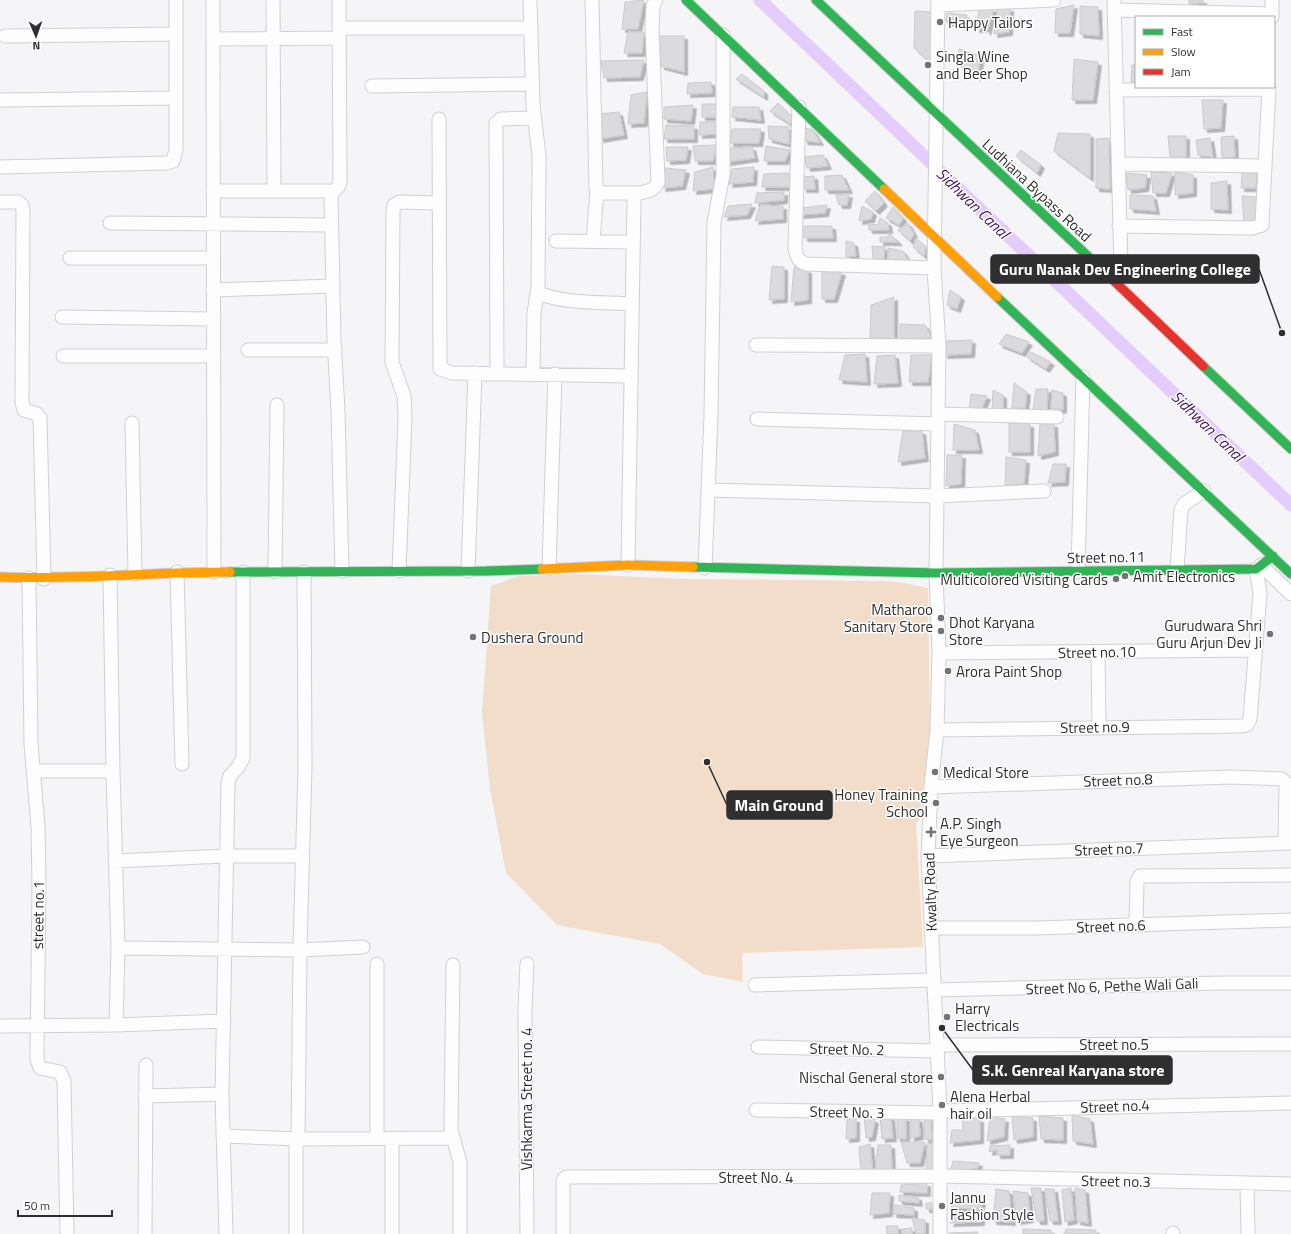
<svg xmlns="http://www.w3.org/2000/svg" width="1291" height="1234" font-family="'Titillium Web',sans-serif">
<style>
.green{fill:#f1ddc9}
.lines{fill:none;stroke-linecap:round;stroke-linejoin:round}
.canal{stroke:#e4ccfd;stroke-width:13}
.building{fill:#dbdadc;stroke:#cbcacd;filter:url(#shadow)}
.street-casing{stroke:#d0cfd2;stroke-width:15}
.fast-casing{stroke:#d0cfd2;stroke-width:11}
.slow-casing{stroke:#d0cfd2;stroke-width:11}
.jam-casing{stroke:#d0cfd2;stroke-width:11}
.street{stroke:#fefdfe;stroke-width:13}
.fast{stroke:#30b455;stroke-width:9}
.slow{stroke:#ff9f0a;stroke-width:9}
.jam{stroke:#e5322d;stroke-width:9}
.poi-dot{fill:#747476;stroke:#fff;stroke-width:1.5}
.labels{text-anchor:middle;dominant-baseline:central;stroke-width:3;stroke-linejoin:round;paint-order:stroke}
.poi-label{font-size:15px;fill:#2f2f30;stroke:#fff;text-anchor:start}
.street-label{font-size:15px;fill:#2f2f30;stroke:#fff}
.water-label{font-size:16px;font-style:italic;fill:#411460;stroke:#fff}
.leader{fill:none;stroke:#2f2f30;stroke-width:1.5}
.callout-dot{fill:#2f2f30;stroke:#fff;stroke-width:1.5}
.callout{fill:#2f2f30;stroke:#2f2f30;stroke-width:1.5}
.callout-label{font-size:16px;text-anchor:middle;font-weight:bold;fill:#fff}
</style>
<defs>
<filter id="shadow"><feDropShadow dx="3.5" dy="3.5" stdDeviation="0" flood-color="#0004"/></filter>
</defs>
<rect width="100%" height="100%" fill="#f5f4f7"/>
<path class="green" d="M575,574l110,5 196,2 18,1 29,6 2,146 -11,87 -3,1 7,125 -181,6 1,29 -40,-8 -43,-30 -103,-19 -51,-52 -16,-84 -8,-76 9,-127 28,-10z"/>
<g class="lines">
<path class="canal" d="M760,0l531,505"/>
</g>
<path class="building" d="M644,0l-6,29h-16l3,-27z
M1189,0h14v2l-14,2z
M1074,5l-4,28h-15l1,-24z
M1080,6l18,1 1,29 -19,-2z
M994,8l-7,24 -1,-4 -10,1 3,-19z
M998,8h12l-1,24 -15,2z
M915,11l17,1 -2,50 -16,-14z
M947,13l20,2 -2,8 -19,-1z
M628,32h16l-2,21h-18z
M659,36h25v36l-23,-6z
M959,49l22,7 -4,21 -20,-14z
M1074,59l24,3 -5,38h-21z
M644,60l-4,17 -36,1 -3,-17z
M1132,65h4v17l-5,1z
M742,74l22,17v6l-28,-18z
M711,82l1,11 -25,1 1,-11z
M647,92l-3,31 -16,1 3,-29z
M1202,100h21l-2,28 -17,1z
M778,103l15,15 -3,6 -20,-13z
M702,104h14l2,13h-16z
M693,105l-2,16 -27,-2v-12z
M733,107h26l2,13 -29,-3z
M619,112l5,23 -24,4 -1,-25z
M700,122h15l3,12 -19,1z
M666,125l28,1v13h-30z
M768,126l21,1v17l-20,-5z
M805,128l8,2 7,12 -16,-1z
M732,129h29l-2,14h-29z
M1058,133l32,1v44l-36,-27z
M1168,136h18v21h-16z
M1234,136l1,21 -13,1 -1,-21z
M1109,138l1,51 -14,-1v-49z
M1210,138l3,19 -15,-2 -2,-15z
M717,145l-4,16h-18l-2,-15z
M766,146l24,4 -5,11h-21z
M666,147h22l-2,13 -19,1z
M752,147l3,11 -28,4 4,-14z
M1021,150l20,15 -4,8 -21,-17z
M823,155l5,11 -21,2 -3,-11z
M713,167l1,22 -21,2 2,-19z
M754,167l-1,15 -24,2 3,-15z
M665,168l21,2 -4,16 -20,2z
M1242,171l15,2 -1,15h-15z
M1151,172l21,1 -6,20h-13z
M1175,172l18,3v18l-18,2z
M789,173l2,14h-29l2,-13z
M1126,173l21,2 -2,13 -17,2z
M842,175l7,15h-24v-14z
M814,176l1,13h-12v-12z
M1227,181l1,29 -17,-1v-26z
M875,191l9,12 -8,8 -11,-10z
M784,192v8l-29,3 2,-10z
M849,194l-2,11h-8l-3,-10z
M1130,195l23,1 3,15 -26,-2z
M1242,196l17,1 -2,24 -13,2z
M752,204l-5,11 -23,2 4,-11z
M760,205l23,1v13l-28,2z
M827,205l-2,8 -25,2 2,-7z
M862,206l11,6 -2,7 -12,2z
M893,207l10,11 -4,7 -13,-7z
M880,218l8,5 1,7h-20l-1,-6 10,1z
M908,223l6,11 -4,7 -12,-11z
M804,226h28l1,12h-29z
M888,233l11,9h-19v-5h8z
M916,238l10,9 -2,9 -11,-9z
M846,241l8,2 2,13 -10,1z
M872,246l13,1 -1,12h-11z
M888,248l15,3 5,9h-20z
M772,266l12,1v32l-15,1z
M794,267l14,3v30l-17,2z
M822,271l20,1 -8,27h-12z
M950,290l11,7 -4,12 -10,-4z
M894,297v42l-24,-1 1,-33z
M900,324l25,1 7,13 -32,1z
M1006,334l23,8 -7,11 -23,-9z
M972,340l-1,14 -27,1 3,-14z
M1031,352l20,10 -5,7 -19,-12z
M865,354l2,28 -28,-2 6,-25z
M895,355l3,28 -24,1 3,-28z
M911,355h21l-4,27h-19z
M1014,383l13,9 -2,16h-13z
M1036,389h12l-1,22 -14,-1z
M993,390l10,5v14l-11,1z
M1052,390l11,3v17l-12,-2z
M971,394l16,2 -6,15 -12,-1z
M1009,423l21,1v28h-21z
M1040,423l14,1 1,28 -17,4z
M954,424l21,6 4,20h-26z
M903,431h19l3,27 -27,4z
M947,455h15l-1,29 -15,2z
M1006,457l20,3 -2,24 -19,2z
M1053,464h13l-1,18 -17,1z
M864,1115l11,5 -3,17 -6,1z
M1072,1115l18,4 3,25 -20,-3z
M897,1116l9,2v21l-9,-1z
M911,1116l8,3 1,17 -9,2z
M1012,1116l21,2v19l-19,3z
M1039,1116l24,2v22l-22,-1z
M880,1117h11l2,21 -11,1z
M924,1117l7,1 1,22 -7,-1z
M990,1117l15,2 -1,18 -17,4z
M847,1118l9,1v19l-10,1z
M962,1118l18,1v21l-30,3 2,-13h11z
M901,1142h24l-5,21h-13z
M934,1143l2,29 -10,-1 1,-27z
M870,1144l3,29h-12l-2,-26z
M878,1145h13l1,26 -17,1z
M1010,1145v10h-13v-5l-8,2 1,-6z
M953,1161l26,2 -1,5 -28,4z
M927,1183v10l-27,-1 1,-7z
M1031,1188h10l3,33h-7z
M1071,1188l3,32 -9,2 -3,-32z
M1075,1188l10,2 3,33 -11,-2z
M996,1189l13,2 3,31 -19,-1z
M1045,1189h9l4,32h-8z
M1013,1191l15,2 2,26 -13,2z
M872,1193h18l-1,20 -19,2z
M899,1195l19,2 1,6 -20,-2z
M954,1198l28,3 -2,8 -29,-1z
M926,1203h10v6h-10z
M895,1205l19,3v7l-21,-1z
M956,1213l25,1v8l-31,1z
M912,1218l13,2v14h-9z
M886,1226h12v8h-11z
M912,1228v6h-10v-5z
M1023,1229l28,1v4h-28z
M1066,1229l30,1v4h-32z
M977,1232l1,2h-29v-1z"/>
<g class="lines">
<g class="street-casing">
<path id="street" d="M213,0l1,572
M273,0l1,191
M530,0l3,105 6,51 -1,131 -4,26 -1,61
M592,0l4,188 5,5h36
M938,0l-4,268 5,78 -3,227 3,80 -2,77 -6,57 -3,69 12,255v123
M1114,0l7,267
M938,5l116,-5
M1115,10l157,4
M1272,17v-17
M339,28h191
M5,36l171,-2
M213,39l126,-1
M372,86l160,-2
M1116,90l153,-1
M0,100l176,-2
M799,107l-4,142c2,8 3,12 11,15l128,4
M439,119l1,250 12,4 178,3
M1118,164l147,2
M0,167l167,-4 6,-2 3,-11v-150
M213,191h115l3,3 3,145 4,72 4,160
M331,194l7,-7 2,-5 -1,-182
M0,202h18l4,3 1,6 -1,191 2,8 13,4 3,4 4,161
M110,223l221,2
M1119,226l133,2 10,-3 7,-138
M556,241l77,1
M593,241l4,-51
M70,258h143
M213,290l120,-4
M537,292c23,12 67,10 94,12
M62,317l152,2
M756,345l183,1
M248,350h87
M63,356h151
M497,373l-1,-250 5,-4 33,-1
M938,414l119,3
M757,419l181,5
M132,423l3,151
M708,490l229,6 107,-5
M628,565l6,-366 3,-6c8,-1 18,-2 21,-11l-6,-154 1,-22 3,-6
M1261,565l30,29
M549,568l6,-194
M705,568l6,-152 3,-194 9,-47v-140
M1177,570l4,-60 3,-6 20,-13
M399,571l6,-153 -1,-22 -12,-34 1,-151 1,-6 6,-3 39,1
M468,571l7,-198
M177,572l5,192
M275,572l2,-167
M1078,572l5,-195
M110,575l3,196 5,177 -2,77
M29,578l2,166 7,82 1,60 -2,173 3,9 20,4 4,9 3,153
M1098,652l1,75
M939,653l316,-3
M937,730l305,-4 5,-1 3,-6 10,-126 -4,-24
M35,771h78
M931,787l300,-10 51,2 4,4 -1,60
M928,856l363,-13
M115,861l110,-5h77
M1136,925l1,-44 3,-5 151,-1
M931,928h105l255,-8
M118,948l182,2 63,-3
M453,965l-2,165 9,32v72
M755,985l178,-5
M934,990l288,-7h69
M0,1026l116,-1 108,-4
M937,1045l354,-1
M758,1047l178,4
M145,1096l77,-2
M756,1110l183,3
M940,1111l351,-8
M223,1136l75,3 154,-1
M377,1138v-174
M392,1138v96
M1247,1184l1,50
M145,1234l1,-169
M226,1234l-4,-140 6,-311 2,-7 8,-9 5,-9v-186
M296,1234v-88l2,-4 2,-192 5,-184 -1,-194
M527,1234l-2,-224 2,-46
M563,1234v-54l3,-3 375,-1 350,8
M1173,1234v-1"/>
</g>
<g class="fast-casing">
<path id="fast" d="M686,0l198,189
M816,0l295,278
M997,297l294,277
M1203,366l88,83
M693,567l243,6 320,-4 17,-13
M230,572l256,-1 56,-2"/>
</g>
<g class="slow-casing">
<path id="slow" d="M884,189l113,108
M542,569l86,-4 65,2
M0,577c77,3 153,-5 230,-5"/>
</g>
<g class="jam-casing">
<path id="jam" d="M1111,278l92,88"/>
</g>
<use href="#street" class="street"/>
<use href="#fast" class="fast"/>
<use href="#slow" class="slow"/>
<use href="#jam" class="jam"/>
</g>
<g class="poi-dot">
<circle cx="940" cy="22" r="4"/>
<circle cx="928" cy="65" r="4"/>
<circle cx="1125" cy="576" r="4"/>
<circle cx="1116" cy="579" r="4"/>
<circle cx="941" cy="618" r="4"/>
<circle cx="941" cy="631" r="4"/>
<circle cx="1270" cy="634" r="4"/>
<circle cx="473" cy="637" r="4"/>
<circle cx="948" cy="671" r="4"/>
<circle cx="935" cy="772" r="4"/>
<circle cx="936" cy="803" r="4"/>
<path d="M929 826h4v4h4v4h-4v4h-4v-4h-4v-4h4z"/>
<circle cx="947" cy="1017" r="4"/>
<circle cx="941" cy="1077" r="4"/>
<circle cx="942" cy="1105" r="4"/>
<circle cx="942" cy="1206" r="4"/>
</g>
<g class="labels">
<g class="poi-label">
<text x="948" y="22">Happy Tailors</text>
<text x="936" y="56">Singla Wine<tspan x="936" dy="17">and Beer Shop</tspan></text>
<text x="1133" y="576">Amit Electronics</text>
<text x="1108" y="579" text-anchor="end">Multicolored Visiting Cards</text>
<text x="933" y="609" text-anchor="end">Matharoo<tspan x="933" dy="17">Sanitary Store</tspan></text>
<text x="949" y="622">Dhot Karyana<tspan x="949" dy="17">Store</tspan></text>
<text x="1262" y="625" text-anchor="end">Gurudwara Shri<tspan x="1262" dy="17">Guru Arjun Dev Ji</tspan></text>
<text x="481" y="637">Dushera Ground</text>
<text x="956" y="671">Arora Paint Shop</text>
<text x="943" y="772">Medical Store</text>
<text x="928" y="794" text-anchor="end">Honey Training<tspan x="928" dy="17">School</tspan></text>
<text x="940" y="823">A.P. Singh<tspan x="940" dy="17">Eye Surgeon</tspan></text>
<text x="955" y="1008">Harry<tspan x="955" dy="17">Electricals</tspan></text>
<text x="933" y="1077" text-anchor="end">Nischal General store</text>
<text x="950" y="1096">Alena Herbal<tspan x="950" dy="17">hair oil</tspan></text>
<text x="950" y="1197">Jannu<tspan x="950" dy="17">Fashion Style</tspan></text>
</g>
<g class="street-label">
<text transform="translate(1037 190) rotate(43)">Ludhiana Bypass Road</text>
<text transform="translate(1106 557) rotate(-1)">Street no.11</text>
<text transform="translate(1097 652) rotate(-1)">Street no.10</text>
<text transform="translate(1095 727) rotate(-1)">Street no.9</text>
<text transform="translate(1118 780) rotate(-2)">Street no.8</text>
<text transform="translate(1109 849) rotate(-2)">Street no.7</text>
<text transform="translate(930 892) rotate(-92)">Kwalty Road</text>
<text transform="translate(38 915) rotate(-89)">street no.1</text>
<text transform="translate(1111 926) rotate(-2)">Street no.6</text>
<text transform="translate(1112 986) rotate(-2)">Street No 6, Pethe Wali Gali</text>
<text x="1114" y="1044">Street no.5</text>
<text transform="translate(847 1049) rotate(1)">Street No. 2</text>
<text transform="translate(526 1099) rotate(-90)">Vishkarma Street no. 4</text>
<text transform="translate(1115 1106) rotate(-2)">Street no.4</text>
<text transform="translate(847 1112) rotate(1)">Street No. 3</text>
<text x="756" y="1177">Street No. 4</text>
<text transform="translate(1116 1181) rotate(1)">Street no.3</text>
</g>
<g class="water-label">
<text transform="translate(973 203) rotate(44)">Sidhwan Canal</text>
<text transform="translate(1208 426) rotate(44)">Sidhwan Canal</text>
</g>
</g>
<path class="leader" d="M1282 333L1259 269M707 762L727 805M942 1028L973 1070"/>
<g class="callout-dot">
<circle cx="1282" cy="333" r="4"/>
<circle cx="707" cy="762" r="4"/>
<circle cx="942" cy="1028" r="4"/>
</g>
<g class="callout">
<rect x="991" y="255" width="268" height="28" rx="4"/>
<rect x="727" y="791" width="105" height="28" rx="4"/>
<rect x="973" y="1056" width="199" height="28" rx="4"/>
</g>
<g class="callout-label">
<text x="1125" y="275">Guru Nanak Dev Engineering College</text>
<text x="779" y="811">Main Ground</text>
<text x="1073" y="1076">S.K. Genreal Karyana store</text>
</g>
<rect x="1135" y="16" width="140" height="72" fill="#ffffff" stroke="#acacac"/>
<rect x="1143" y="29" width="20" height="6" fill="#30b455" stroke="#acacac"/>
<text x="1171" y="36" font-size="12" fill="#2f2f30">Fast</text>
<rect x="1143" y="49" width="20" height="6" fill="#ff9f0a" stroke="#acacac"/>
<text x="1171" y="56" font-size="12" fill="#2f2f30">Slow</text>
<rect x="1143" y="69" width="20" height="6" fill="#e5322d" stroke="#acacac"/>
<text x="1171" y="76" font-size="12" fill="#2f2f30">Jam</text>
<g transform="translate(36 36) rotate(178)" stroke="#ffffff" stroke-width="3" paint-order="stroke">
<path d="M0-3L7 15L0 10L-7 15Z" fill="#2f2f30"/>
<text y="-6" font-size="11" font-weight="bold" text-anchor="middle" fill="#2f2f30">N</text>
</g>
<path d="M18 1210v6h94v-6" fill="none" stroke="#2f2f30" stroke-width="2"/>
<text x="24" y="1210" font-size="12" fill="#2f2f30" stroke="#ffffff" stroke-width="3" paint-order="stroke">50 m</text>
</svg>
